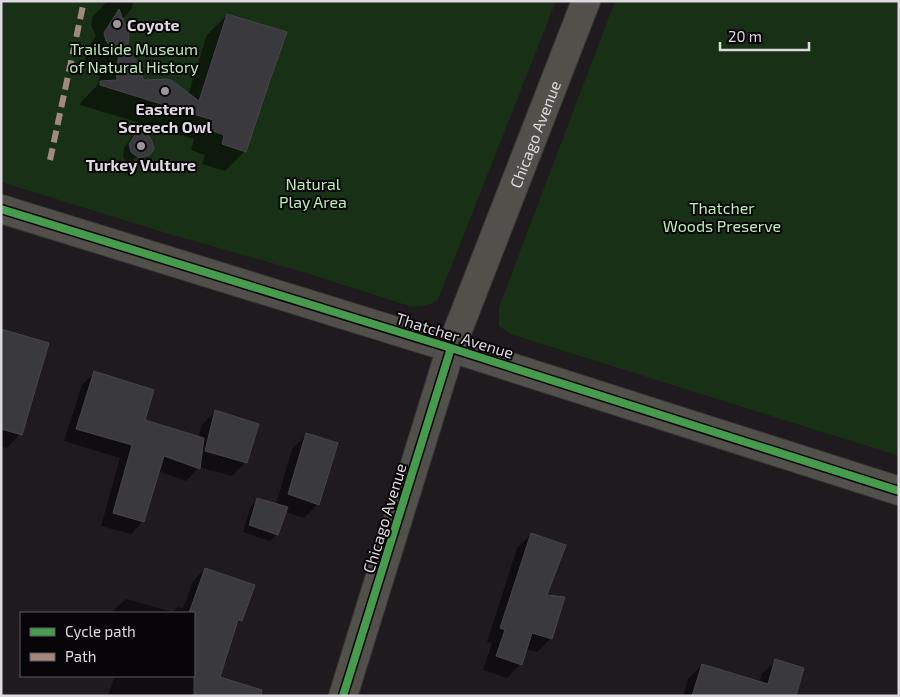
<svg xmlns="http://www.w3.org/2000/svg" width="900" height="697" font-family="'Exo 2',sans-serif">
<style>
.green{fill:#183015}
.shadow{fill:#0007}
.building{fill:#3a393d;stroke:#47454a}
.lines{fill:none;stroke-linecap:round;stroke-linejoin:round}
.street-casing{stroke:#383638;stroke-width:30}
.secondary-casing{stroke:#383638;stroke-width:30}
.street{stroke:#524f4b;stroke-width:28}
.secondary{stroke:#52504a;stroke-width:28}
.quiet{stroke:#a5887d;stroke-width:6;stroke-dasharray:12 6;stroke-linecap:butt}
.cycleway-casing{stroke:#080508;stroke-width:11}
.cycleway{stroke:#469c4c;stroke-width:8}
.poi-dot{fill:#9b969b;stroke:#080508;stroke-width:2}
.labels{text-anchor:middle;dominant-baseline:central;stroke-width:4;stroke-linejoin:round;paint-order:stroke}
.poi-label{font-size:16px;font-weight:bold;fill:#ded9df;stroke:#080508}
.park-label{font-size:16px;fill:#b8efb1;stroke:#080508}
.street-label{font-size:16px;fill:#ded9df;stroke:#080508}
</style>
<rect width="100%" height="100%" fill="#1e1a1e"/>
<path class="green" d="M1,1h555l-118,299c-10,6 -18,7 -29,6l-109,-35 -134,-38 -165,-51z
M615,1h284v455l-389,-122 -11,-8v-19z"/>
<path class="shadow" d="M108,1h25l-1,7 -10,12 4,32 16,29 46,14 19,-60 20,-20 18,136 -20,20 -23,-7 3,-9 -14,-5 3,-11 -114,-34 1,-3 16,-16 3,-9 -14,-16 -1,-3 1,-7 10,-15 -5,-11 2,-9z
M141,128l6,26 -14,5 1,3 10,-4 -3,4 -9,3 -8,-6 -1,-3 1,-8 10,-14z
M1,331l19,103 -13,14 -6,-1z
M95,372l48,49 55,17 4,-13 13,-14 31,51 -14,14 -33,-9 -13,14 -28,-10 -15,50 -12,13 -30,-8 19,-68 -56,-17 18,-56z
M306,435l12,69 -14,14 -19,-6 -8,22 -7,7 -27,-9 8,-26 7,-7 18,5 16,-55z
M531,534l14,62 6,42 -14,14 -11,-3 -6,15 -13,14 -24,-8 9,-27 -5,-1 30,-94z
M205,569l36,52 -7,6 -16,51 7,18h-117l7,-20h79v-63h-81v-2l13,-12 47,13 5,-5 5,2 10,-28z
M776,661l18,35h-111l5,-17 14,-14 57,18 3,-9z"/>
<path class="building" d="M119,9l10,25 -2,18 12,10 4,18 24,-1 4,1 28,21 28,-87 60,18 -17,48 -24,72 -24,-8 2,-9 -14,-5 3,-10 -113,-35v-4l17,-1 -1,-14 3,-10 -13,-15 -2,-8z
M141,126l11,15 2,9 -5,5 -10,3 -8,-6 -2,-8z
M1,329l48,14 -27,92 -21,-6z
M94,371l60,19 -9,30 59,18 -4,31 -36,-13 -20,66 -31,-9 19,-68 -56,-16z
M215,410l44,14 -12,39 -42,-12z
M306,433l32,10 -19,62 -31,-11z
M257,498l31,9 -10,28 -29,-10z
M531,533l35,12 -19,50 18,2 -13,42 -20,-6 -10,32 -26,-9 9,-26 -5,-2z
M205,568l50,17 -13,36 -4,-1 -18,57 42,13 -1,6h-67v-83h-5z
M775,659l29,9 -8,28h-104l10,-32 66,20z"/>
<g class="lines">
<g class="street-casing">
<path id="street" d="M1,209l450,139"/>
</g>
<g class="secondary-casing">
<g id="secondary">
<path d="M451,348l448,143"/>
<path id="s1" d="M343,696l108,-348 135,-347"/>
</g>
</g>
<use href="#street" class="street"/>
<use href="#secondary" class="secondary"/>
<path class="quiet" d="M50,160l34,-159"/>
<g class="cycleway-casing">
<path id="cycleway" d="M1,209l450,139 448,143
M343,696l108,-348"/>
</g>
<use href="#cycleway" class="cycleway"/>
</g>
<g class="poi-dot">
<circle cx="117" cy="24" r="5"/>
<circle cx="165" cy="91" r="5"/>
<circle cx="141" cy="146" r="5"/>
</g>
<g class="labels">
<g class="poi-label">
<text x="127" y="24" text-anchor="start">Coyote</text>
<text x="165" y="108">Eastern<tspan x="165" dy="18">Screech Owl</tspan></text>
<text x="141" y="164">Turkey Vulture</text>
</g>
<g class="park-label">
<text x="134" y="48">Trailside Museum<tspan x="134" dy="18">of Natural History</tspan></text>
<text x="313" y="183">Natural<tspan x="313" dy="18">Play Area</tspan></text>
<text x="722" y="207">Thatcher<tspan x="722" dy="18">Woods Preserve</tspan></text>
</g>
<g class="street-label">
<text stroke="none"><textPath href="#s1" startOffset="594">Chicago Avenue</textPath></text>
<text transform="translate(455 335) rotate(17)">Thatcher Avenue</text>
<text transform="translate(384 518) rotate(-73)">Chicago Avenue</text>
</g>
</g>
<rect width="900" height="697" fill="none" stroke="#ded9df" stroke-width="5"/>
<rect x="20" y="612" width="175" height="65" fill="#080508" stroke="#5e5a5e"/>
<rect x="30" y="628" width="25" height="8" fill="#469c4c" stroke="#5e5a5e"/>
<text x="65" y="637" font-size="15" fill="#ded9df">Cycle path</text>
<rect x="30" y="653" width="25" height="8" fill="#a5887d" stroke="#5e5a5e"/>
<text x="65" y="662" font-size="15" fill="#ded9df">Path</text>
<path d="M720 42v8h89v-8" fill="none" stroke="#ded9df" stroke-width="2.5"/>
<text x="728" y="42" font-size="15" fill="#ded9df" stroke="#080508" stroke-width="4" paint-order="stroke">20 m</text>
</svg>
